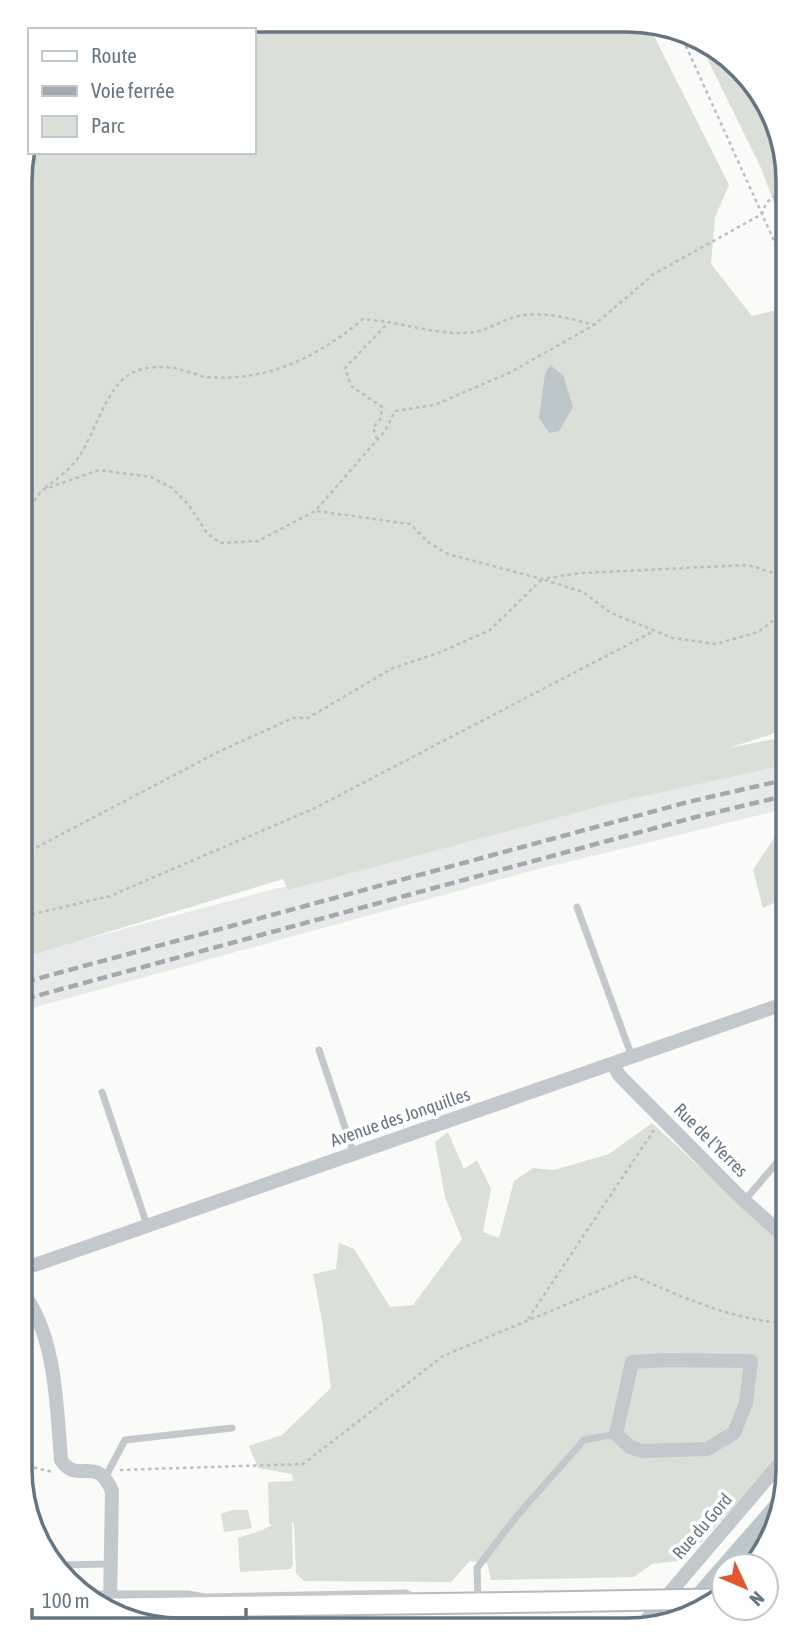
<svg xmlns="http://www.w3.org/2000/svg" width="808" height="1650" font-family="'Asap Condensed',sans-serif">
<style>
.built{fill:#e8e9e9}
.green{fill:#dadfd7}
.water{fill:#bbc7cb}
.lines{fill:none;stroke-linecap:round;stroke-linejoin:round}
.secondary-casing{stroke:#b3babf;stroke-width:23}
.path{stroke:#bbbfc2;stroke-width:2.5;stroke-dasharray:3.5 3.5;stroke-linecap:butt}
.lane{stroke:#c3c8cc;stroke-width:7}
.street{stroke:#c3c8cc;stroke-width:14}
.secondary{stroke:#fff;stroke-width:19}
.rail{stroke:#a2aab0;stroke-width:4.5;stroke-dasharray:10 5;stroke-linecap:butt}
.secondary-bridge-casing{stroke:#b3babf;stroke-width:23;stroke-linecap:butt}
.secondary-bridge{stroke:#fff;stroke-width:19}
.labels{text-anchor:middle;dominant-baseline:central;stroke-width:7;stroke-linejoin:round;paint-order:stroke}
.street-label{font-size:18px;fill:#657683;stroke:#fff}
.rim{fill:none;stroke:#657683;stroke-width:3.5}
</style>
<rect width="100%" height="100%" fill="#fafaf8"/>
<path class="built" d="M784,759v50l-257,63 -502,138v-55l708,-187z"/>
<path class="green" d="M181,19l466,3 82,163 -14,32 -4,47 41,52 29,-7 3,421 -55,18 55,-11v28l-172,38 -324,87 -5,-11 -258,78 -4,-797 9,-30v22h224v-122h-127z
M699,42l35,17 46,70 1,92 -20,-53z
M784,823l1,75 -22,10 -10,-38z
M652,1123l135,124 1,200 -103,113 -33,4 -18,13 -143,3 -4,-17 -17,-2 -19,21 -147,-1 -8,-8 -2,-50h-2l1,41 -2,5 -51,3 -2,-34 22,-7 12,-6 -3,-1 -1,-42 25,-1 -1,-7 -34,-6 -9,-22 33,-11 49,-47 -9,-68 -9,-46 23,-5 3,-26 15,6 36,58 23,-2 49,-66 -17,-42 -10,-55 13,-10 16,37 13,-9 14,29 -8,43 16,6 15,-57 19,-13 21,2 55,-16z
M232,1510h16l4,18 -28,4 -3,-18z"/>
<path class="water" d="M550,365l13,10 10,32 -14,24 -10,2 -10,-15 6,-44z
M788,1481l-32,85h-32v24l-45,32 -15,1z"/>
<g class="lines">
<g class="secondary-casing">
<path id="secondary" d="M113,1608l433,-6"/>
</g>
<path class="path" d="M680,33l101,223
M377,439l-4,-11 8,-10 1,-11 -31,-21 -6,-18 44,-46c25,5 61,14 86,10 14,-3 26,-11 40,-15 26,-7 54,1 79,8
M45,488c12,-9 27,-20 35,-33 14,-21 27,-68 50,-81 14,-8 36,-9 52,-4 8,2 17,6 25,7 60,5 111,-20 156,-58l26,3
M317,511l93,13 19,19 19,11 94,25 39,-6 167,-8 35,11
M22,518l20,-28 57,-20 52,7 21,11 16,16 19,29 13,10 38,-2 57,-30 70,-80 10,-20 39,-6 75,-32 85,-48 60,-51 108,-60 4,-11 15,-12
M24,854l196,-103 73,-33h15l85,-50 48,-16 49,-22 52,-51 41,13 28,21 62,25 43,6 42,-12 25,-19
M25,916l85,-20 205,-88 339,-177
M528,1319l126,-189
M27,1466l26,6
M120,1470l183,-6 140,-108 191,-80c48,21 100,45 153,47"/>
<path class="lane" d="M577,907l55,150
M319,1050l35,104
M102,1092l45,133
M745,1200l41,-48
M106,1476l19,-36 107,-12
M57,1565l53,-1
M80,1594h108l17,3 201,-4 9,5
M478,1600l-1,-32 39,-51 68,-77 32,-6"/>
<path class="street" d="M613,1064l6,11 118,119 50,45
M26,1268l760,-265
M27,1299c29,42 30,111 34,161 17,26 35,-7 51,31l-2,116
M666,1360l85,1 -5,42 -12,30 -27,16 -65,2 -12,-4 -14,-13 16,-72z
M644,1623l144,-169"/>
<use href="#secondary" class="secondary"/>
<path class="rail" d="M25,982l663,-180 96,-22
M25,999l667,-181 92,-22"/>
<g class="secondary-bridge-casing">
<path id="secondary-bridge" d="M546,1602l166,-3"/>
</g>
<use href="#secondary-bridge" class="secondary-bridge"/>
</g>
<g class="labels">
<g class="street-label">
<text transform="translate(400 1117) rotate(-19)">Avenue des Jonquilles</text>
<text transform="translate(711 1140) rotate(45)">Rue de l'Yerres</text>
<text transform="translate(702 1526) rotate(-49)">Rue du Gord</text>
</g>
</g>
<path d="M0 0H808V1650H0ZM181 32H627A149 149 0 0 1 776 181V1469A149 149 0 0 1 627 1618H181A149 149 0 0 1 32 1469V181A149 149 0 0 1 181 32Z" fill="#fff" fill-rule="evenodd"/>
<path class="rim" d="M181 32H627A149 149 0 0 1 776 181V1469A149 149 0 0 1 627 1618H181A149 149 0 0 1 32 1469V181A149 149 0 0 1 181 32Z"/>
<rect x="28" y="28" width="228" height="126" fill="#ffffff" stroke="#c1c8cd" stroke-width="2"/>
<rect x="42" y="51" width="35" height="10" fill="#ffffff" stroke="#c1c8cd" stroke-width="2"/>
<text x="91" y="63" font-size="21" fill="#657683">Route</text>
<rect x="42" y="86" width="35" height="10" fill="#a2aab0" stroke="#c1c8cd" stroke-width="2"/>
<text x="91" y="98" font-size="21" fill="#657683">Voie ferrée</text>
<rect x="42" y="116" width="35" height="21" fill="#dadfd7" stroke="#c1c8cd" stroke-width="2"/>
<text x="91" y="133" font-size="21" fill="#657683">Parc</text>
<g transform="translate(745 1587) rotate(134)"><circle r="33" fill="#ffffff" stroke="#c1c8cd" stroke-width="2"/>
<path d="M0-5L12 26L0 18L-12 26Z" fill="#e4572e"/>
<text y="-10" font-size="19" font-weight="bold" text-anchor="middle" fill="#657683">N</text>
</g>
<path d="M32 1608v10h214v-10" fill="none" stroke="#657683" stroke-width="3.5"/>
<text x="42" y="1608" font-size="21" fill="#657683" stroke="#ffffff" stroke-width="5" paint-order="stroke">100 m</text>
</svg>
